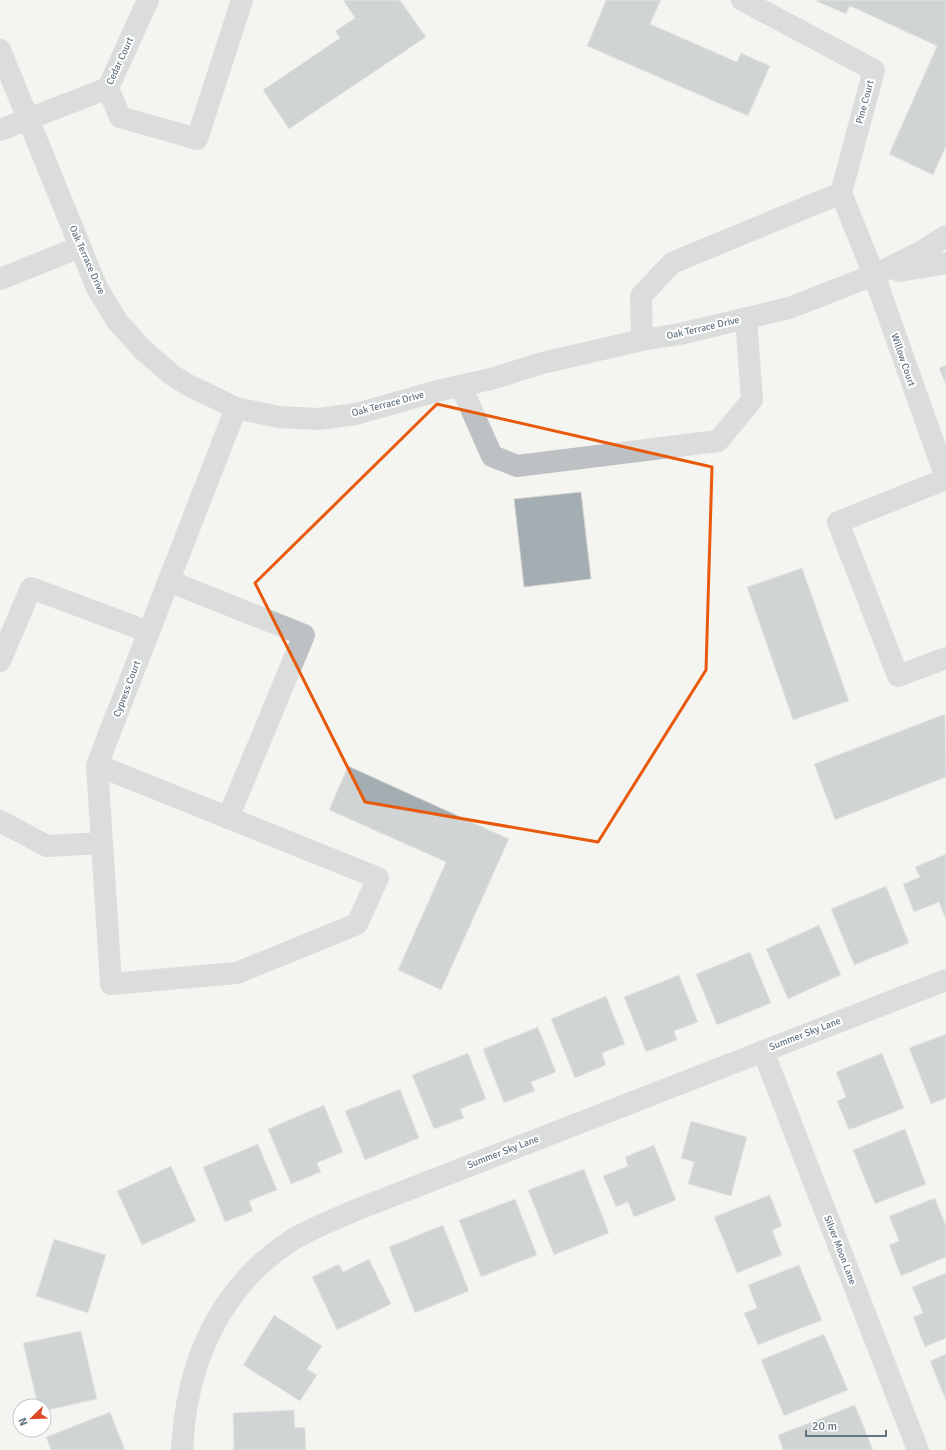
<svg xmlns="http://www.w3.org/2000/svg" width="946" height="1450" font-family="Signika,sans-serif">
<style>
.building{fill:#a4adb2;stroke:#d6d5d3}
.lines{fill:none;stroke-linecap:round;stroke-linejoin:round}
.minor{stroke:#bdc1c4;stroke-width:22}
.marked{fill:none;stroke:#e8590c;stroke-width:3;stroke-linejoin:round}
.labels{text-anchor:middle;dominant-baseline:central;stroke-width:4;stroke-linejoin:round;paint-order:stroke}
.street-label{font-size:10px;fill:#647581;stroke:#fff}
</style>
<rect width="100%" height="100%" fill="#f4f4f0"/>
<path class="building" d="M343,0h57l26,37 -137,92 -26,-39 77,-52 -5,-7 20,-13z
M606,0h55l-11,24 87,38 4,-9 29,13 -22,50 -161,-70z
M817,0h129v146l-13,29 -44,-21 48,-108 -87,-40 -4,8 -30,-13z
M946,365v20l-7,-17z
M581,492l10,87 -67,8 -10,-88z
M802,568l47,133 -56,19 -46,-133z
M945,714l1,63 -111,43 -21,-56z
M348,766l161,73 -68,151 -43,-20 48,-108 -117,-52z
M946,854v66l-7,-18 -25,10 -11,-28 17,-7 -5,-10z
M886,886l23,57 -55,22 -23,-56z
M819,925l22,50 -53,24 -22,-50z
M750,952l21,51 -54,22 -21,-51z
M679,975l19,47 -24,9 3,9 -31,12 -22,-55z
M606,996l19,48 -23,9 4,12 -31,13 -24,-59z
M538,1027l18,45 -25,10 4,9 -31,12 -21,-54z
M946,1034v64l-15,6 -22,-56z
M468,1053l18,46 -26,10 4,9 -30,11 -22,-54z
M882,1053l22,55 -55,22 -12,-29 9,-4 -10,-25z
M400,1089l19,49 -54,22 -20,-49z
M324,1105l19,47 -26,11 4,9 -30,12 -23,-55z
M691,1121l56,16 -16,59 -43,-12 6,-22 -13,-4z
M905,1129l21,55 -51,20 -22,-54z
M258,1144l19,46 -28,11 4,10 -28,11 -22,-55z
M654,1145l22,55 -42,17 -6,-15 -12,5 -13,-31 25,-10 -3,-9z
M171,1166l25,55 -54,24 -25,-54z
M584,1169l25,64 -55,22 -26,-65z
M770,1195l12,31 -10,4 10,25 -45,18 -23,-56z
M935,1198l11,28v31l-45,19 -12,-31 10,-4 -10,-25z
M515,1199l22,56 -56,22 -22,-57z
M443,1225l26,66 -54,22 -26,-66z
M54,1239l52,16 -18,58 -52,-17z
M369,1259l22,45 -54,26 -25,-53 27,-13 4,8z
M799,1265l23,55 -64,25 -14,-32 13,-5 -9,-23z
M946,1273v65l-21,9 -12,-30 10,-4 -11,-26z
M274,1315l48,31 -15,23 10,6 -17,26 -57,-36z
M81,1331l16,68 -53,12v-5h-6l-15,-63z
M824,1334l24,56 -64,26 -23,-56z
M946,1354v47l-16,-40z
M855,1405l18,45h-90l-5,-15z
M294,1410l1,18 10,-1 1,23h-73v-3h1l-1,-34z
M110,1412l15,38h-74l-5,-13z"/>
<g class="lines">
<path class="minor" d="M742,0l132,70 -33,123 33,82 72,203
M0,50l97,238 20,33 26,29 29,25 16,10 48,23 43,9 39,2 38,-5 81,-23 54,-12 51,-16 100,-23 38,-6 109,-26 85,-33 45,-22 27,-17
M108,88l12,29 77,22 45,-139
M0,130l108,-42 40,-88
M899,271l47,-8
M0,279l80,-32
M642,340l-1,-44 31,-33 169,-70
M461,386l31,70 25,10 201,-25 34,-41 -6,-82
M946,479l-108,43 60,154 48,-18
M169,581l135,54 -76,183
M0,661l31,-73 118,44
M97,765l281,113 -21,46 -120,49 -126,11 -14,-219 139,-357
M0,821l47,25 55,-3
M763,1051l155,399
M182,1450c4,-85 36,-162 110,-210 22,-13 46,-22 69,-32l585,-228"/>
</g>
<path d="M0 0H946V1450H0ZM437,404l275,63 -6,203 -108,172 -233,-40 -110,-219z" fill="#f4f4f0" fill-opacity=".55" fill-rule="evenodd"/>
<path class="marked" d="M437,404l275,63 -6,203 -108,172 -233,-40 -110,-219z"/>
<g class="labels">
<g class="street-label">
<text transform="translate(120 61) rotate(-65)">Cedar Court</text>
<text transform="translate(865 102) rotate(-75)">Pine Court</text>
<text transform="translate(87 260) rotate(66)">Oak Terrace Drive</text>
<text transform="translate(703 328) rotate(-13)">Oak Terrace Drive</text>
<text transform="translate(903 360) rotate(71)">Willow Court</text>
<text transform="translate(388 404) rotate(-15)">Oak Terrace Drive</text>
<text transform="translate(127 689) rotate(-69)">Cypress Court</text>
<text transform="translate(805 1034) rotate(-21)">Summer Sky Lane</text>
<text transform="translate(503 1152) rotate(-21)">Summer Sky Lane</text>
<text transform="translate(840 1250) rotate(69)">Silver Moon Lane</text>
</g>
</g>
<g transform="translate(32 1418) rotate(247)"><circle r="19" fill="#ffffff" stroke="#c1c8cd"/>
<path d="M0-3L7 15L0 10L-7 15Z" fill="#df4826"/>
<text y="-6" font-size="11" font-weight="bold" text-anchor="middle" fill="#647581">N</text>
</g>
<path d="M806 1430v6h80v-6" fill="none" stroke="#647581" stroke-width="2"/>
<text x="812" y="1430" font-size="12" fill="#647581" stroke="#ffffff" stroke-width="3" paint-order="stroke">20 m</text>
</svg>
